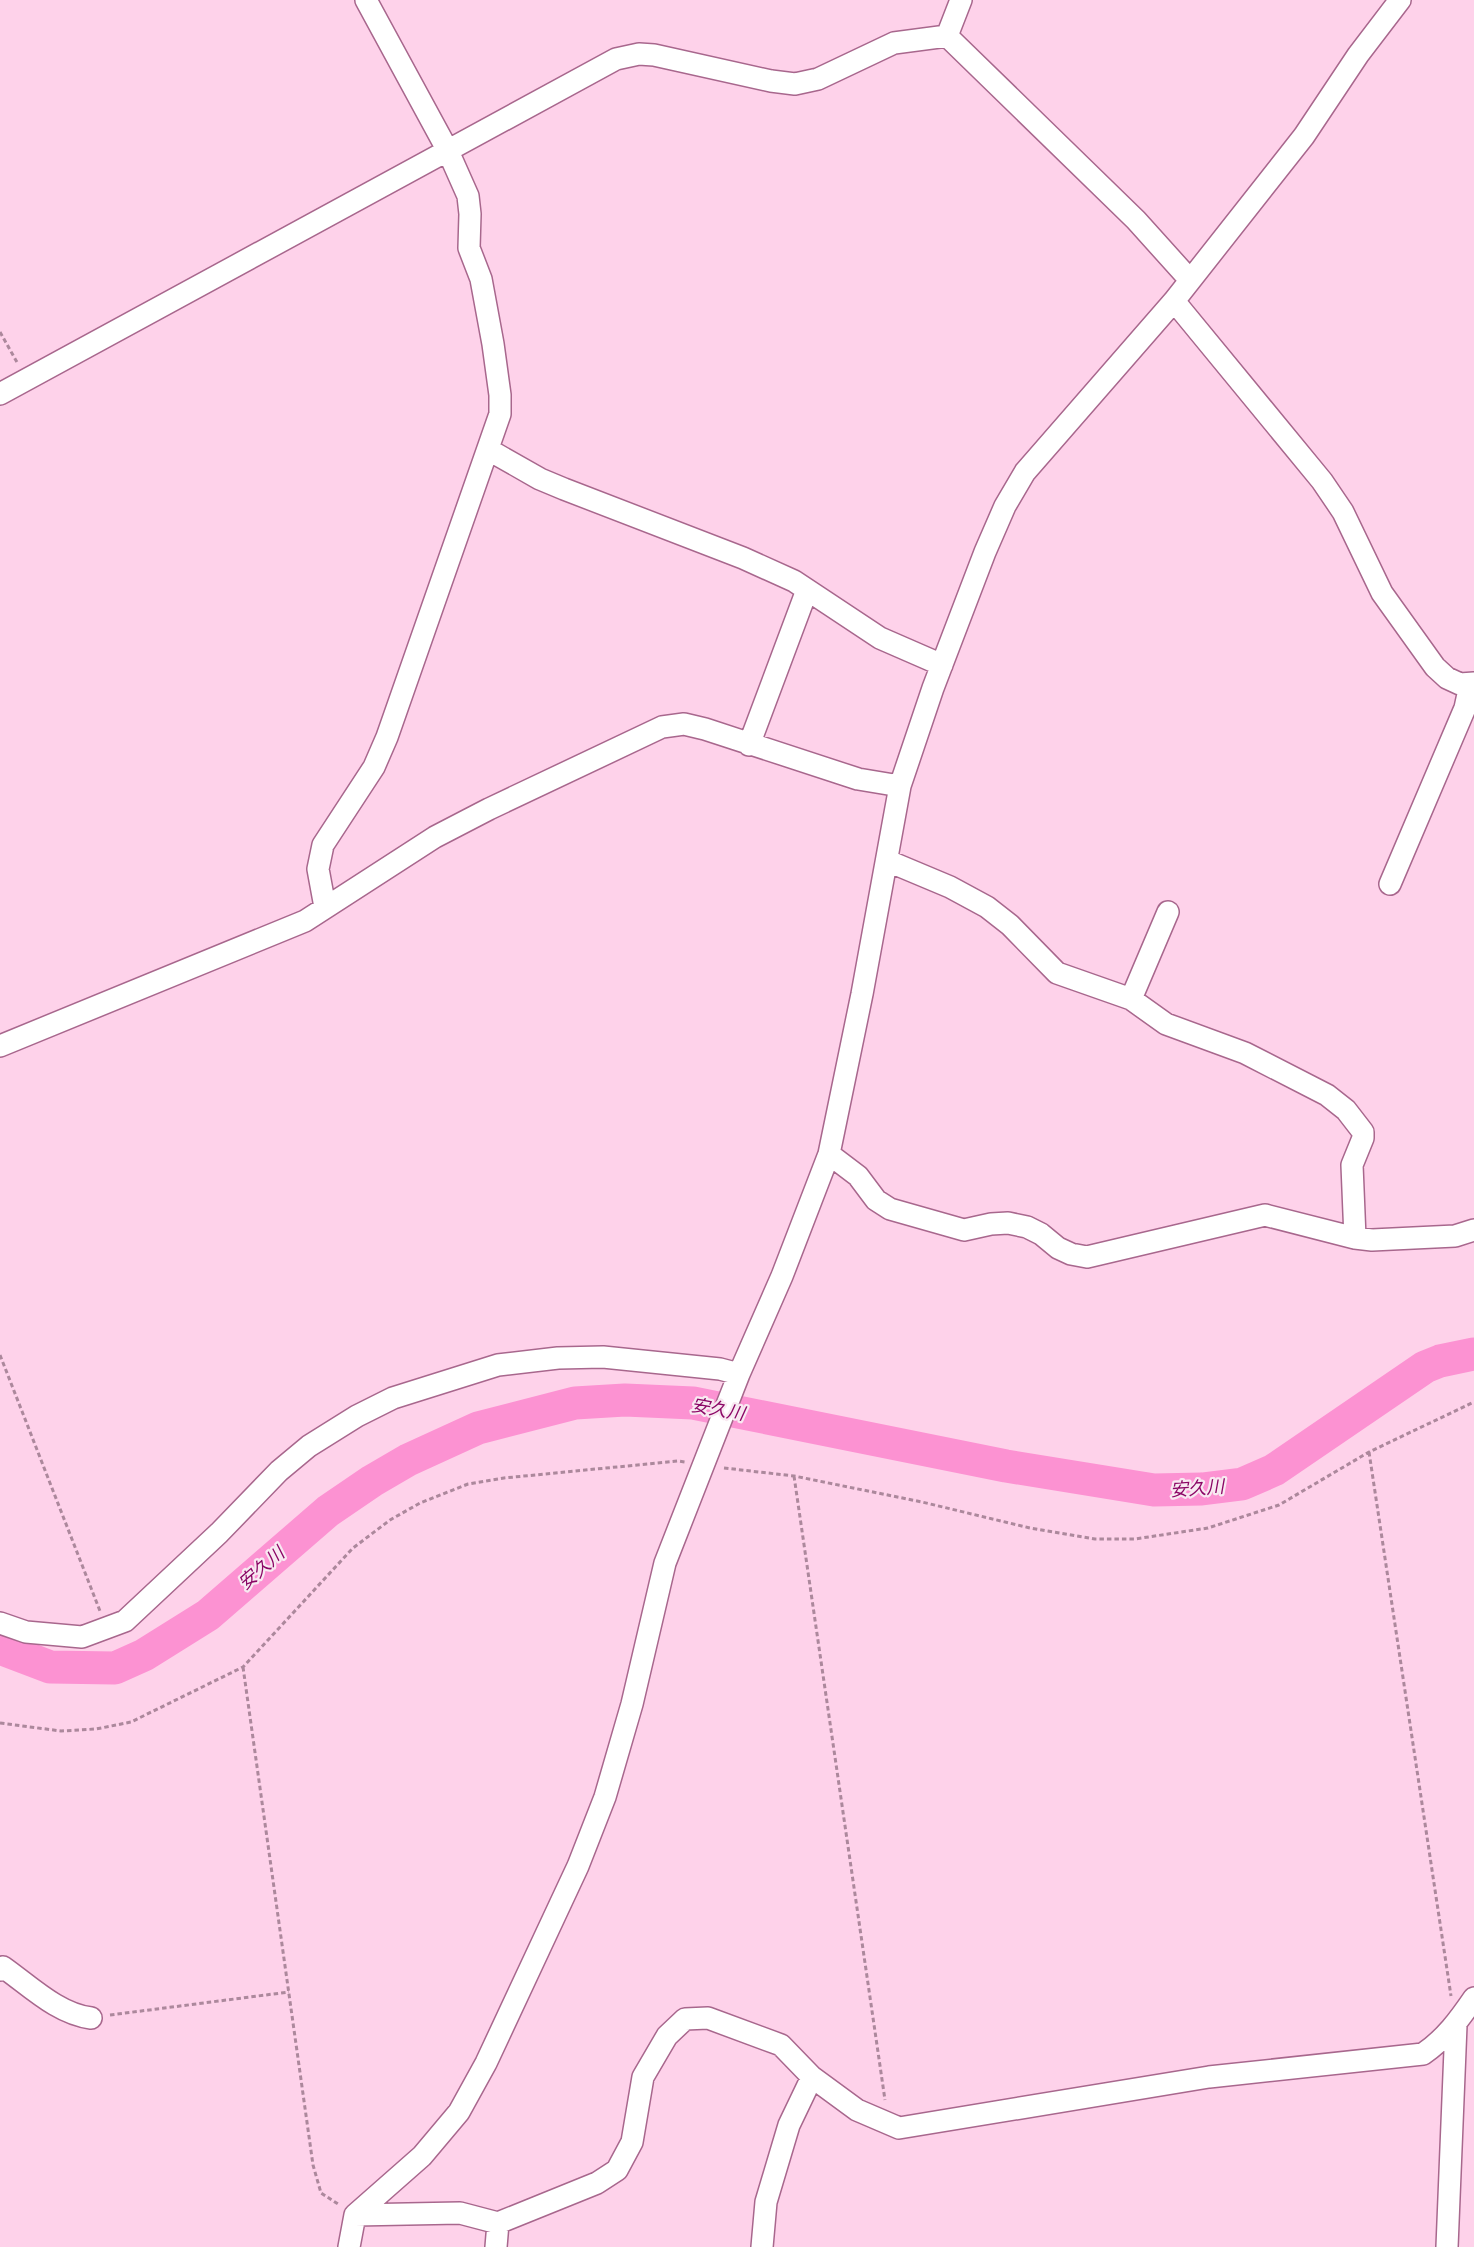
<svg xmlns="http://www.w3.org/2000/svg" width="1474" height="2247" font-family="'Archivo Narrow','Noto Sans JP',sans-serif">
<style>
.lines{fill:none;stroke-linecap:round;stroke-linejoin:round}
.river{stroke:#fc92d2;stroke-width:33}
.minor-casing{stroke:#a8678d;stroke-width:24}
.path{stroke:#ac889c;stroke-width:3;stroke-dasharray:4.5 3;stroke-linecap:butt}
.minor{stroke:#fff;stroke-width:21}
.labels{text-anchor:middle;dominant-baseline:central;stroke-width:4.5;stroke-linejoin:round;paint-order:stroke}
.water-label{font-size:18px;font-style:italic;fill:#8b0766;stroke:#f8e9f1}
</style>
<rect width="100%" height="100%" fill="#fed2ea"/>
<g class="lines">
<path class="river" d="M0,1648l50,19 65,1 29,-13 64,-40 120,-104 44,-30 36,-21 70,-32 97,-25 50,-3 68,3 313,63 148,24 48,-1 40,-5 32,-14 151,-103 15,-6 34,-7"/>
<g class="minor-casing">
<path id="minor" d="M947,36l14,-36
M1174,301l148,180 21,31 39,81 53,74 12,11 13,6 14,-1
M0,394l616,-335 23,-5 15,1 117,26 24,3 23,-5 76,-36 53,-7 189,184 54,60
M489,450l51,29 24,10 179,69 51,23 86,57 62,27
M749,745l58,-155
M888,861l62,26 37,20 23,18 47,48 74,26 35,25 79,29 82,42 19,15 17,22v6l-11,27 3,73
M1390,884l75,-176 5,-23
M325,907l-7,-38 5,-24 51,-78 13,-30 113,-323v-19l-7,-51 -12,-65 -12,-31 1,-34 -2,-18 -20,-45 -82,-151
M1131,999l37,-87
M0,1046l305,-125 130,-84 54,-28 173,-82 22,-3 21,5 153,50 42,7
M829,1154l29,22 18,24 14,9 74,21 27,-6 17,-1 19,4 14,7 17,14 13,6 16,3 178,-42 90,23 17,2 83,-4 19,-6
M0,1623l26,9 56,5 43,-16 94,-88 60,-62 30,-25 48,-30 36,-18 105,-33 60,-7 45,-1 117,12 19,5
M0,1970l3,-3c27,19 55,47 88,51
M355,2215l105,-2 38,10 99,-40 20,-13 15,-28 11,-65 24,-41 18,-17 23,-1 73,27 31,32 45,33 42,18 310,-51 214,-23c22,-15 36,-34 51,-56
M349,2247l6,-32 67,-59 37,-44 27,-49 92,-197 27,-69 27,-93 33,-141 74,-189 43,-98 47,-122 33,-160 38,-208 33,-98 52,-136 20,-46 20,-34 149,-171 130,-165 54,-81 42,-55
M496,2247l2,-24
M762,2247l4,-45 23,-77 23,-48
M1447,2247l9,-222"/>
</g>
<path class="path" d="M0,332l18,32
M0,1355l100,256
M1369,1452l82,544
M724,1468l70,8 128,26 108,26 65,11h40l73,-11 71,-23 90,-53 105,-50
M794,1476l91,624
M243,1667l70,498 8,28 17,11
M0,1723l61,8 35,-2 35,-7 112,-55 110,-119 37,-28 30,-17 48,-19 36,-6 174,-17 7,1
M110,2015l179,-23"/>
<use href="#minor" class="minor"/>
</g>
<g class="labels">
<g class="water-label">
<text transform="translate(718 1409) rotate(10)">安久川</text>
<text transform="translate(1197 1488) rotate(-4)">安久川</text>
<text transform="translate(261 1568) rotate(-41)">安久川</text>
</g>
</g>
</svg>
